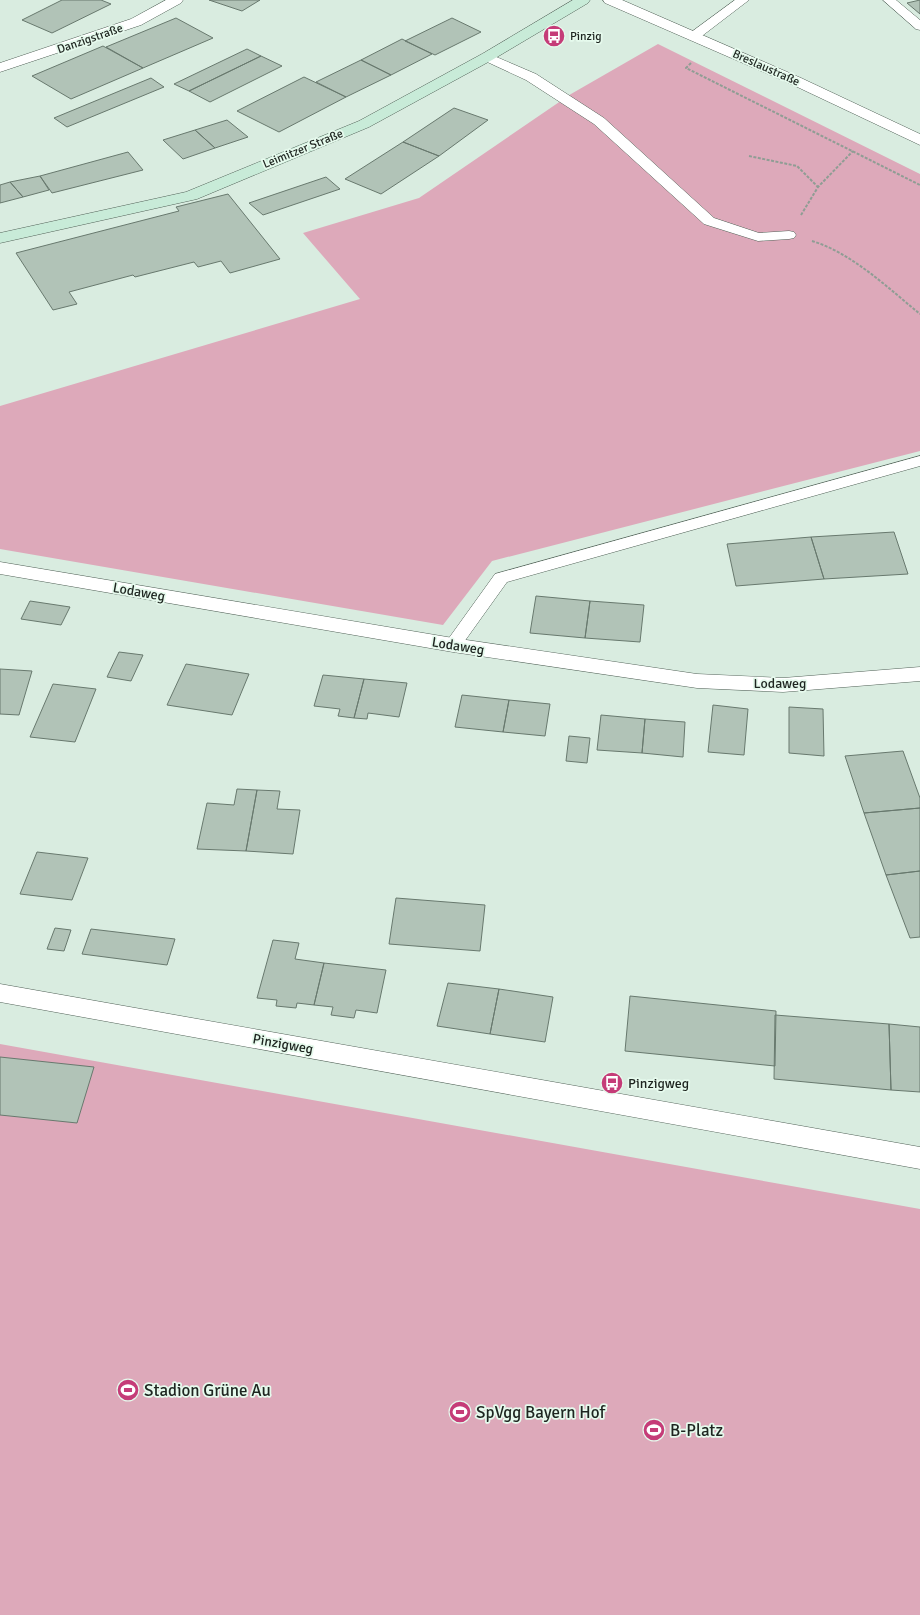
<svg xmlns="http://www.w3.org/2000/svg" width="920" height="1615" font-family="Signika,sans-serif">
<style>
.green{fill:#dda9ba}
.building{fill:#b1c3b7;stroke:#68796e}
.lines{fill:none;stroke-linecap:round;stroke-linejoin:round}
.lane-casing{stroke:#526258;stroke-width:1}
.street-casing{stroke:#526258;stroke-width:1}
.secondary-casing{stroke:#526258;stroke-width:1}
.path{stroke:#8f9d94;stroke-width:2;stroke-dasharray:3 1.5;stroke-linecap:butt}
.lane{fill:#fff;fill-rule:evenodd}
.street{fill:#fff;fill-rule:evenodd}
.secondary{fill:#c8ebd8;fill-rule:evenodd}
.labels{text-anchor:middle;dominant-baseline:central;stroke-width:3.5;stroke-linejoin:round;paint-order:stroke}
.far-poi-label{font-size:12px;fill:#1e2520;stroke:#e6faed;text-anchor:start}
.far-street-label{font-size:12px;fill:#1e2520;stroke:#e6faed}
.street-label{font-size:14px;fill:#1e2520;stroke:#e6faed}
.poi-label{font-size:14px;fill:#1e2520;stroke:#e6faed;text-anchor:start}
.near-poi-label{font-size:17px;fill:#1e2520;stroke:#e6faed;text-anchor:start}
</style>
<rect width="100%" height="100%" fill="#d9ece0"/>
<path class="green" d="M658,44l262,130v277l-428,110 -49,64 -443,-76v-143l360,-107 -57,-66 116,-35 152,-104z
M0,1044l920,165v406h-920z"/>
<path class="building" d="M62,0h39l10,4 -59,29 -30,-13z
M209,0h51l-18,11z
M920,0v14l-13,-11z
M176,18l37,20 -70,30 -37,-21z
M452,18l29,14 -46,23 -30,-14z
M402,39l30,15 -41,21 -30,-15z
M103,46l40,22 -72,31 -39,-23z
M247,49l14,7 -72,35 -15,-7z
M261,56l21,10 -72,36 -21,-11z
M361,60l30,15 -45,22 -30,-15z
M304,77l42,20 -67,35 -42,-21z
M151,78l13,9 -97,40 -13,-9z
M454,108l34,12 -49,36 -36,-14z
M227,120l21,17 -33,11 -20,-18z
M195,130l20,18 -32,11 -20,-19z
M403,142l36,14 -58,38 -36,-15z
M128,152l15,18 -91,23 -12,-17z
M40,176l9,14 -26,7 -13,-15z
M326,177l14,12 -77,26 -14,-12z
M10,182l13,15 -23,6v-18z
M228,194l52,65 -50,14 -9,-12 -23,6 -4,-5 -59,15 -2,-2 -64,17 8,12 -24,6 -37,-57 163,-42 -3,-4z
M894,532l14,42 -84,5 -13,-42z
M811,537l13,42 -88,7 -9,-42z
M536,596l54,5 -5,37 -55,-5z
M30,601l40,6 -9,18 -40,-6z
M590,601l54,4 -4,37 -55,-4z
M119,652l24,3 -12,26 -24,-4z
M186,664l63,10 -17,41 -65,-10z
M0,669l32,2 -13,44 -19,-1z
M323,675l41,4 -10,39 -16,-2 2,-7 -26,-3z
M364,679l43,4 -8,34 -31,-4 -1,6 -13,-1z
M53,684l43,5 -21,53 -45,-5z
M462,695l47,5 -6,32 -48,-5z
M509,700l41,4 -5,32 -42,-4z
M713,705l35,4 -4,46 -36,-3z
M789,707l34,2 1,47 -35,-3z
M601,715l44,4 -3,34 -45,-3z
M645,719l40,3 -2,35 -41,-4z
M569,736l21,2 -3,25 -21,-2z
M903,751l17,47v10l-56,5 -19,-57z
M237,789l20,1 -11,61 -49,-2 10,-46 27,2z
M257,790l23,1 -3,18 23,1 -7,44 -47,-3z
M920,808v63l-34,4 -22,-62z
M37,852l51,6 -16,42 -52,-6z
M920,871v66l-10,1 -24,-63z
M396,898l89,7 -5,46 -91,-7z
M55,928l16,2 -7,21 -17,-2z
M91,929l84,10 -8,26 -85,-11z
M273,940l26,3 -4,16 29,4 -10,42 -17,-2 -1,5 -20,-2 1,-6 -20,-2z
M324,963l62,7 -9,43 -21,-3 -2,8 -23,-3 2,-8 -19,-2z
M448,983l51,6 -9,45 -53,-8z
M499,989l54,8 -8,45 -55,-8z
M630,996l146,15 -1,55 -150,-15z
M775,1015l114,9 2,66 -117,-11z
M889,1024l31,3v65l-29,-2z
M0,1057l94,10 -17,56 -77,-8z"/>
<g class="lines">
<g class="lane-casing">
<path id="lane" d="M735,0h14l-51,39h-8l-2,-3 2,-3z
M883,0h13l24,20v10l-4,-1z
M487,53l49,21 68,44 110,100 45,15 30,-2 5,1 2,3 -2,3 -5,1 -31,2 -54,-17 -110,-100 -68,-44 -43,-20 -2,-3 2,-3z
M920,456v10l-413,116 -48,67 -6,2 -6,-2 -3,-4 51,-71z"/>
</g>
<g class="street-casing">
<path id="street" d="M166,0h17l-2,3 -40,22 -141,47v-9l131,-44z
M603,0h19l179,78 119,56v11l-129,-61 -186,-81z
M0,562l453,76 244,36 86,4 137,-11v14l-137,11 -86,-4 -244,-36 -453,-78z
M0,984l920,163v22l-920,-167z"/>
</g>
<g class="secondary-casing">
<path id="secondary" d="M573,0h17l-2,3 -96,57 -123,67 -172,72 -197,44v-10l186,-41 173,-71 123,-67z"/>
</g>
<path class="path" d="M691,63l-5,5 234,117
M749,156l48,10 21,21
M801,215l17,-28 35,-36
M812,241c40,12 76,47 108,73"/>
<use href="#lane" class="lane"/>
<use href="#street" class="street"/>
<use href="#secondary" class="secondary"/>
</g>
<defs>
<g id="bus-disc" transform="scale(1.15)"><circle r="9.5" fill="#c53c78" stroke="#e6faed"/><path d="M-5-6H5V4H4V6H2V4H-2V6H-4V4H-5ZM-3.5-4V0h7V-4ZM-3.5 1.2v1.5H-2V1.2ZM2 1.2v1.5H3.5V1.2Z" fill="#fff"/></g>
<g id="stadium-disc" transform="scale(1.15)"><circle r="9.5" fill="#c53c78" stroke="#e6faed"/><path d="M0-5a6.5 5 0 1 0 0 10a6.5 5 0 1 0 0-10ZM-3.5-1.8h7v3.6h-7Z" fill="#fff"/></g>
</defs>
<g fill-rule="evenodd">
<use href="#bus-disc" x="554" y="36"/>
<use href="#bus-disc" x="612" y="1083"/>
<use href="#stadium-disc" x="128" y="1390"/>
<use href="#stadium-disc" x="460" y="1412"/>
<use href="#stadium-disc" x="654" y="1430"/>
</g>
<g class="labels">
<g class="far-poi-label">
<text x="570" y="36">Pinzig</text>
</g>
<g class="far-street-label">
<text transform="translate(90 39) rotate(-19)">Danzigstraße</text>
<text transform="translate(766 68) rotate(24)">Breslaustraße</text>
<text transform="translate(303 149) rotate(-22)">Leimitzer Straße</text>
</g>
<g class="street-label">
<text transform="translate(139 592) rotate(10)">Lodaweg</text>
<text transform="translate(458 646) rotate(9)">Lodaweg</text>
<text x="780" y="683">Lodaweg</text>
<text transform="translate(283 1044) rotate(10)">Pinzigweg</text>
</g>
<g class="poi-label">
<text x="628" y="1083">Pinzigweg</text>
</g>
<g class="near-poi-label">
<text x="144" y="1390">Stadion Grüne Au</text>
<text x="476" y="1412">SpVgg Bayern Hof</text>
<text x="670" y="1430">B-Platz</text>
</g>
</g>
</svg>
